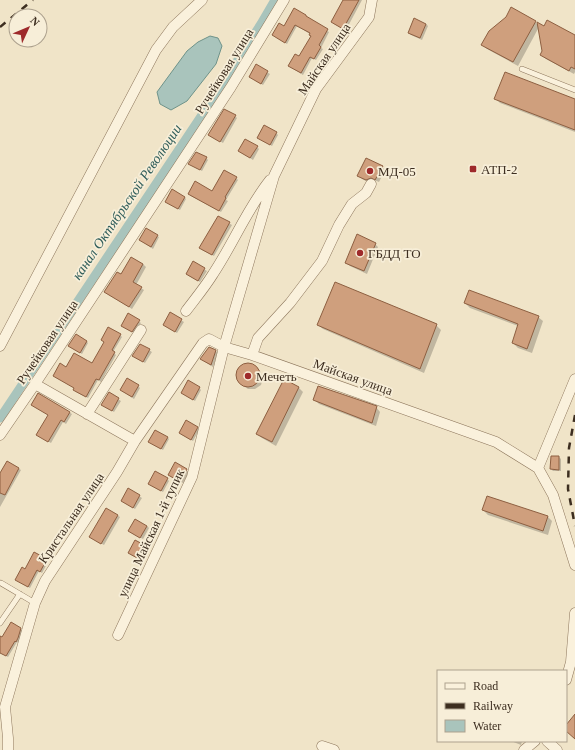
<svg xmlns="http://www.w3.org/2000/svg" width="575" height="750" font-family="Georgia,serif">
<style>
.water{fill:#a9c4bc;stroke:#6f938a}
.shadow{fill:#0003}
.lines{fill:none;stroke-linecap:round;stroke-linejoin:round}
.canal{stroke:#a9c4bc;stroke-width:9}
.building{fill:#cf9f7d;stroke:#8d5f41}
.lane-casing{stroke:#8d765c;stroke-width:6}
.street-casing{stroke:#8d765c;stroke-width:11}
.lane{stroke:#faf1dc;stroke-width:5}
.street{stroke:#faf1dc;stroke-width:10}
.rail{stroke:#3d2e20;stroke-width:2.5;stroke-dasharray:7 7;stroke-linecap:butt}
.poi-dot{fill:#9e2a2b;stroke:#f7eed8;stroke-width:1.5}
.labels{text-anchor:middle;dominant-baseline:central;stroke-width:3.5;stroke-linejoin:round;paint-order:stroke}
.street-label{font-size:13px;fill:#3d2e20;stroke:#f7eed8}
.poi-label{font-size:13px;fill:#3d2e20;stroke:#f7eed8;text-anchor:start}
.water-label{font-size:14px;font-style:italic;fill:#2f5d5a;stroke:#f7eed8}
</style>
<rect width="100%" height="100%" fill="#f0e4c8"/>
<path class="water" d="M210,36l8,2 4,8 -6,18 -29,37 -16,9 -11,-6 -3,-12 30,-41 11,-9z"/>
<path class="shadow" d="M344,0h18l-16,30 -12,-6z
M306,16l2,2 -1,1 22,13 -8,16 2,1 -7,11 -4,-2 -9,17 -14,-9 11,-8 12,-21 -2,-3 -13,-8 -10,18 -14,-9 11,-8z
M535,22l4,4 36,10v36l-1,2 -28,-15 -4,-4 1,-3 -4,-25 -21,39 -31,-17 -5,-4z
M426,24l2,2 -6,14 -11,-5 -2,-2z
M256,66l14,8 -7,11 -13,-8z
M496,99l79,1v32l-75,-29z
M235,116l2,2 -14,25 -12,-7z
M276,133l2,2 -6,11 -12,-7z
M257,147l2,2 -6,11 -14,-9z
M206,158l2,2 -6,11 -11,-6z
M382,167l3,3 -6,12 -5,-2 -4,3 -8,-4 -3,-4z
M236,178l2,2 -12,20 2,1 -7,11 -30,-16 -2,-2 23,-2z
M184,197l2,2 -6,11 -14,-8z
M218,217l14,8 -18,31 -12,-6z
M157,236l2,1 -6,12 -13,-9z
M375,244l3,3 -11,27 -17,-8 -4,-3z
M131,258l12,6 3,3 -10,18 8,5 -12,19 -24,-15 -3,-2 16,-17z
M193,263l14,8 -7,11 -11,-6z
M465,303l73,14 5,4 -11,32 -14,-5 -5,-5 5,-17 -48,-18z
M170,314l14,8 -7,11 -13,-8z
M128,315l13,8 -7,10 -10,-6z
M318,325h118l5,5 -17,43 -101,-44z
M120,335l2,2 -9,15 3,3 -15,27 -3,-2 -10,18 -12,-6 -9,-24 25,-4z
M86,341l2,2 -6,11 -13,-8z
M140,345l12,7 -7,11 -10,-6z
M209,348l7,3 2,2 -5,14 -12,-8z
M250,364l6,4 4,3 3,7 -2,7 -6,4h-7l-3,-2 -6,-6 -2,-7 3,-6 3,-2z
M285,380l14,8 4,4 -27,54 -14,-8 -5,-4z
M138,386l2,2 -6,11 -13,-9z
M199,388l2,2 -6,11 -13,-8z
M109,394l12,7 -7,11 -10,-6z
M39,395l33,19 -6,10 -3,-2 -12,21 -14,-8 12,-20 -16,-10z
M315,400l61,7 4,5 -4,14 -57,-22z
M197,428l2,2 -6,11 -11,-6z
M167,437l2,2 -6,11 -14,-8z
M559,457l2,2v12h-8l-2,-2z
M7,462l14,8 -21,37v-31z
M176,464l13,8 -6,11 -12,-6z
M167,479l2,2 -6,11 -11,-6z
M128,489l14,9 -7,11 -11,-7z
M106,509l14,8 -16,28 -14,-8z
M483,510l65,7 4,4 -4,14 -60,-20z
M147,526l2,2 -6,11 -14,-8z
M147,548l2,2 -6,11 -12,-6z
M46,560l2,2 -6,11 -3,-2 -9,17 -11,-6 6,-12z
M20,629l3,2 -3,9 -2,3 -1,-1 -9,15 -8,-4v-13z
M511,741h11l-1,4z"/>
<g class="lines">
<path class="canal" d="M0,418l218,-327 43,-67 14,-24"/>
</g>
<path class="building" d="M343,0h16l-16,29 -12,-7z
M511,7l25,14 -23,41 -32,-17 8,-14 17,-14z
M294,8l12,7v1l22,13 -9,16 2,2 -7,12 -4,-2 -9,16 -13,-7 7,-12 4,2 12,-20 -2,-1 1,-2 -15,-8 -10,18 -13,-8 7,-12 5,3z
M414,18l12,6 -6,14 -12,-5z
M547,20l28,15v34l-4,-2 -2,4 -29,-16 2,-4 -5,-29 7,4z
M256,64l12,7 -7,13 -12,-7z
M505,72l70,27v31l-81,-31z
M224,109l12,6 -16,27 -12,-7z
M264,125l13,7 -7,13 -13,-7z
M245,139l13,7 -8,12 -12,-7z
M196,152l11,5 -7,13 -12,-6z
M366,158l17,8 -8,14 -4,-2 -5,2 -9,-4z
M224,170l13,7 -12,20 1,1 -7,13 -31,-17 7,-13 17,10z
M172,189l13,8 -7,12 -13,-7z
M218,216l12,6 -18,33 -13,-7z
M146,228l12,7 -7,12 -12,-7z
M357,234l19,9 -12,28 -19,-8z
M131,257l12,7 -10,18 9,5 -13,20 -25,-15 13,-20 4,2z
M193,261l12,7 -7,13 -12,-7z
M335,282l102,42 -17,45 -103,-44z
M469,290l70,26 -12,33 -15,-6 6,-19 -54,-21z
M170,312l12,7 -7,13 -12,-7z
M128,313l12,7 -8,12 -11,-6z
M108,327l13,7 -9,16 3,2 -16,28 -3,-1 -10,18 -13,-7 1,-2 -21,-12 7,-13 6,4 8,-14 18,10 12,-21 -3,-2z
M76,334l11,7 -7,12 -12,-7z
M140,344l10,5 -7,13 -11,-6z
M209,347l7,3 -5,15 -11,-6z
M236 375a12 12 0 1 1 24 0a12 12 0 1 1-24 0Z
M127,378l12,7 -7,12 -12,-7z
M284,379l15,8 -27,55 -16,-8z
M188,380l12,7 -7,13 -12,-7z
M318,386l59,20 -5,17 -59,-23z
M109,392l10,6 -7,13 -11,-6z
M38,393l32,19 -6,10 -3,-2 -13,22 -12,-7 12,-20 -17,-10z
M186,420l12,7 -7,13 -12,-7z
M155,430l13,7 -7,12 -13,-7z
M551,456h8v14l-9,-1z
M7,461l12,7 -14,27 -5,-2v-20z
M175,462l12,7 -6,13 -13,-7z
M155,471l13,7 -7,13 -13,-7z
M128,488l12,7 -7,13 -12,-7z
M487,496l61,20 -5,15 -61,-21z
M106,508l12,7 -17,29 -12,-7z
M135,519l12,7 -7,12 -12,-7z
M135,540l13,7 -7,13 -13,-7z
M34,552l13,7 -7,13 -3,-2 -9,17 -13,-7 7,-13 3,2z
M11,622l10,6 -3,10 -2,4 -1,-1 -9,15 -6,-3v-17l2,1z
M575,714v25l-9,-8v-6z"/>
<g class="lines">
<g class="lane-casing">
<path id="lane" d="M522,69l53,21
M1,583l34,20
M0,623l20,-29"/>
</g>
<g class="street-casing">
<path id="street" d="M372,0l-3,17 -53,72 -42,87 -50,171 28,8 244,87 42,26 15,27 22,70
M186,311c9,-12 19,-24 27,-37 20,-30 34,-65 57,-94
M0,346l156,-296 17,-23 29,-27
M252,355l6,-17 32,-35 32,-42 17,-36 13,-21 14,-11 5,-9
M35,384l100,57
M87,414l54,-84
M0,435l35,-51 196,-297 53,-87
M538,468l37,-89
M566,680l5,-18 4,-49
M547,741l10,9
M322,746l12,4
M8,750v-12l-3,-31 30,-104 10,-22 72,-109 18,-31 68,-98 6,-4 15,8 -32,130 -74,158
M524,750l11,-9"/>
</g>
<use href="#lane" class="lane"/>
<use href="#street" class="street"/>
<path class="rail" d="M0,27l33,-27
M575,415l-6,33 -1,41 7,37"/>
</g>
<g class="poi-dot">
<rect x="469" y="165" width="8" height="8" rx="2"/>
<circle cx="370" cy="171" r="4"/>
<circle cx="360" cy="253" r="4"/>
<circle cx="248" cy="376" r="4"/>
</g>
<g class="labels">
<g class="street-label">
<text transform="translate(324 59) rotate(-56)">Майская улица</text>
<text transform="translate(224 71) rotate(-58)">Ручейковая улица</text>
<text transform="translate(47 342) rotate(-56)">Ручейковая улица</text>
<text transform="translate(353 377) rotate(20)">Майская улица</text>
<text transform="translate(71 518) rotate(-56)">Кристальная улица</text>
<text transform="translate(151 533) rotate(-65)">улица Майская 1-й тупик</text>
</g>
<g class="poi-label">
<text x="481" y="169">АТП-2</text>
<text x="378" y="171">МД-05</text>
<text x="368" y="253">ГБДД ТО</text>
<text x="256" y="376">Мечеть</text>
</g>
<g class="water-label">
<text transform="translate(127 202) rotate(-56)">канал Октябрьской Революции</text>
</g>
</g>
<rect x="437" y="670" width="130" height="72" fill="#f7eed8" stroke="#ada18e"/>
<rect x="445" y="683" width="20" height="6" fill="#faf1dc" stroke="#ada18e"/>
<text x="473" y="690" font-size="12" fill="#3d2e20">Road</text>
<rect x="445" y="703" width="20" height="6" fill="#3d2e20" stroke="#ada18e"/>
<text x="473" y="710" font-size="12" fill="#3d2e20">Railway</text>
<rect x="445" y="720" width="20" height="12" fill="#a9c4bc" stroke="#ada18e"/>
<text x="473" y="730" font-size="12" fill="#3d2e20">Water</text>
<g transform="translate(28 28) rotate(46)"><circle r="19" fill="#f7eed8" stroke="#ada18e"/>
<path d="M0-3L7 15L0 10L-7 15Z" fill="#9e2a2b"/>
<text y="-6" font-size="11" font-weight="bold" text-anchor="middle" fill="#3d2e20">N</text>
</g>
</svg>
